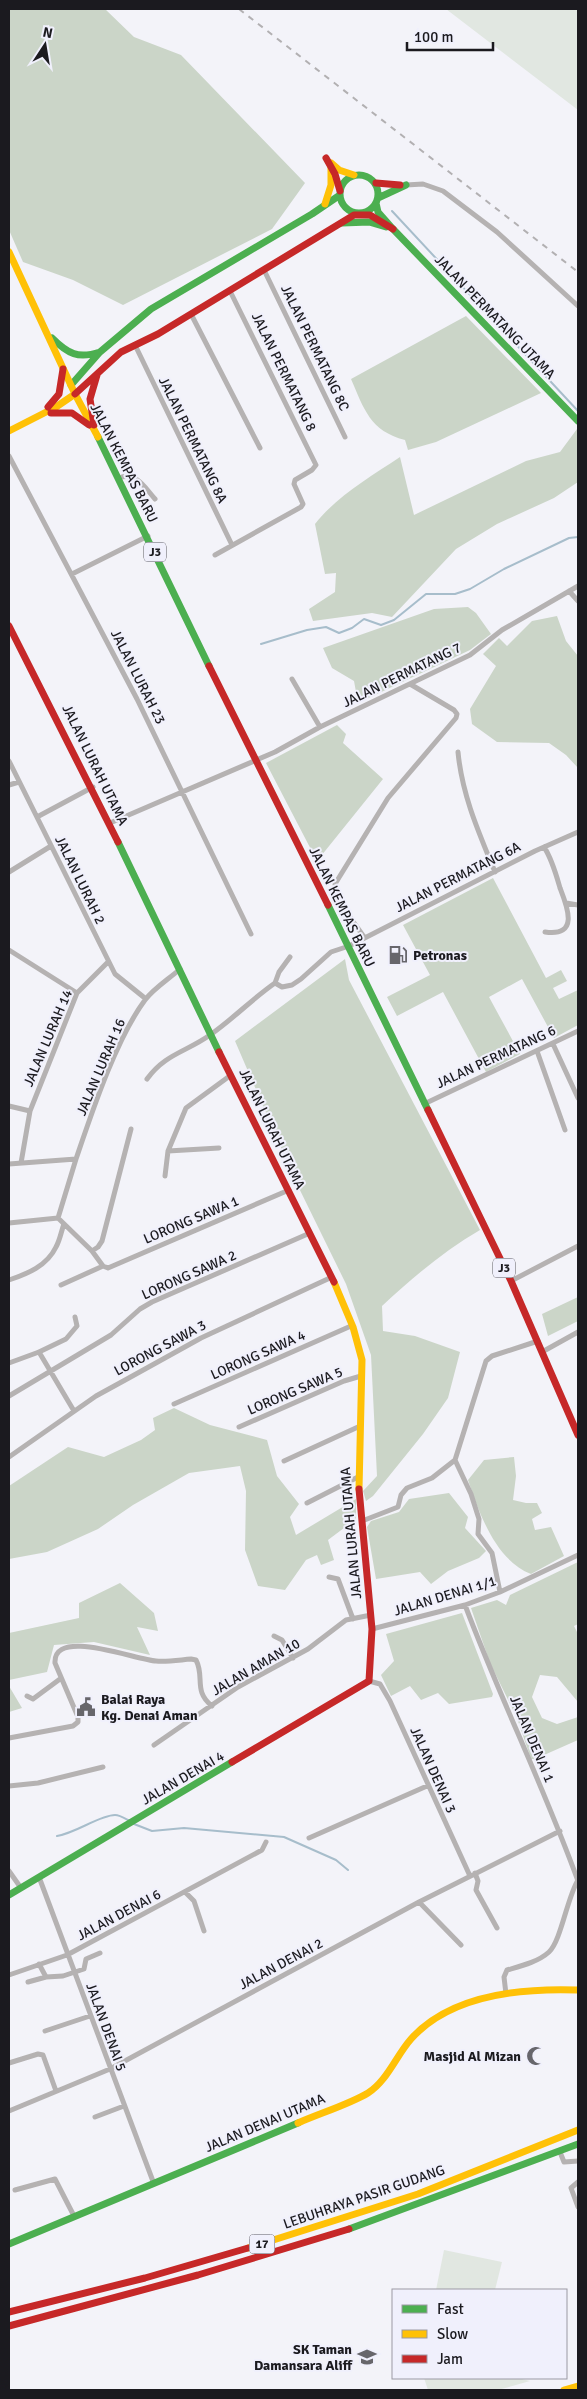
<svg xmlns="http://www.w3.org/2000/svg" width="587" height="2399" font-family="Signika,sans-serif">
<style>
.green{fill:#e1e7e1}
.forest{fill:#cbd5c8}
.lines{fill:none;stroke-linecap:round;stroke-linejoin:round}
.stream{stroke:#a7bdcb;stroke-width:2}
.street{stroke:#b5b2b2;stroke-width:5}
.fast{stroke:#4caf50;stroke-width:7}
.slow{stroke:#ffc107;stroke-width:7}
.jam{stroke:#c62828;stroke-width:7}
.rail{stroke:#b2b0b2;stroke-width:2;stroke-dasharray:6 6;stroke-linecap:butt}
.labels{text-anchor:middle;dominant-baseline:central;stroke-width:4;stroke-linejoin:round;paint-order:stroke}
.shield{fill:#f0f0fc;stroke:#5b5a61;stroke-width:1}
.shield-label{font-size:12px;font-weight:bold;fill:#1b1a1f}
.street-label{font-size:14px;fill:#1b1a1f;stroke:#f0f0fc}
.poi-label{font-size:14px;font-weight:bold;fill:#1b1a1f;stroke:#f0f0fc;text-anchor:start}
</style>
<rect width="100%" height="100%" fill="#f3f3f9"/>
<path class="green" d="M446,9h132v101z
M444,2250l58,12 -7,28h-59z
M424,2378h94l12,3 -32,9h-70z"/>
<path class="forest" d="M12,9h93l29,28 47,18 124,128 -33,46 -149,76 -50,-25 -50,-18 -14,-32v-220z
M466,316l75,77 -105,49 -28,8 -3,-10c-35,-9 -41,-31 -54,-61z
M577,429l1,53 -24,16 -57,26 -41,25 -64,68 -20,-4 -59,8 -4,-12 26,-17 1,-19 -11,1 -10,-50c22,-28 55,-47 85,-67l14,58 112,-54 34,-9z
M468,607l8,6 15,21 -21,16 -112,53 -4,-22 -22,-13 -9,-20 111,-39z
M557,616l9,25 12,15v112l-12,-13 -17,-12 -52,-1 -25,-18 -2,-15 26,-43 -13,-12 16,-16 8,8 25,-25z
M337,725l9,9 -3,9 40,36 -66,82 -51,-98z
M493,878l53,100 15,-8 6,11 -14,7 6,11 19,-9v35l-24,13 -32,-59 -33,18 31,57 -34,18 -43,-80 -46,24 -10,-19 43,-22 -27,-50z
M345,959l4,21 131,250c-36,21 -68,48 -98,76l1,25 32,5 45,16 -12,46 -25,36 -50,62 -7,5 -3,-10 14,-15 -6,-121 -25,-71 -51,-104 -60,-139z
M578,1297v24l-30,15 -6,-22z
M174,1408l36,17 57,15 10,36 22,28 -9,13 6,18 60,-36v20l-28,21 6,20 -13,5 -4,-10 -11,5 -21,30 -27,-4 -13,-36 1,-59 -6,-25 -51,7 -56,32 -35,24 -51,23 -38,7v-73l59,-39 36,10 37,-17 14,-10 -2,-12z
M514,1457l2,19 -3,24 13,3h11l5,10 -10,6 3,11 16,-3 13,29 -33,18c-36,-14 -52,-62 -63,-94l16,-20z
M449,1493l19,24 -3,11 21,23 -7,7 -31,13 -17,13 -11,-12 -44,7 -9,-52 4,-6 28,-9 10,-13z
M578,1562v62l-4,2 4,8v68l-21,-25 -17,-2 -8,22 10,21 15,6 21,-7v23l-43,19h-4l-14,-41 -27,-55 -19,-55 26,-8 9,5 4,-10z
M120,1583l34,30 4,18 -21,-4 13,28 -56,-13 -40,3 -7,27 -38,8v-47l70,-15v-15z
M462,1613l31,81 -1,3 -43,7 -11,-11 -17,7 -11,-14 -19,10 -10,-21 13,-14 -8,-27z
M9,1686l13,22 -13,4z"/>
<g class="lines">
<path class="stream" d="M392,211l186,200
M261,644l46,-14 19,-3 13,6 13,-5 12,-9 17,6 13,-5 32,-26h29l15,-5 34,-20 65,-31 9,-1
M134,1824l18,7 32,-3 100,9 52,23 12,10
M57,1836c19,-3 43,-21 58,-21 5,0 11,4 15,6"/>
<path class="street" d="M406,185l17,-1 20,7 54,41 81,74
M264,270l81,167
M191,314l69,134
M135,345l97,200
M9,456l128,243 114,235
M119,478c17,-7 26,10 36,21
M215,555l86,-48 2,-3 -9,-20 1,-4 17,-10 4,-5 -86,-174
M72,574l76,-38
M569,591l9,10
M292,679l28,48
M458,752c4,43 21,81 37,120
M9,761l106,213 31,25
M9,785l10,-3
M37,817l56,-30
M110,823l165,-71 45,-25 150,-72 32,-25 76,-44
M544,847c8,12 12,27 16,41 7,18 20,49 -15,44
M9,872l42,-26
M566,903l12,2
M364,937c-11,-16 -26,-34 -29,-53l53,-86 68,-80 1,-4 -3,-4 -44,-26
M9,950l68,43
M275,983l4,-11 11,-15
M553,1044l25,54
M537,1051l28,79
M147,1079c18,-25 39,-27 63,-44 23,-16 42,-36 65,-52l7,4 10,-2 9,-6 30,-27 18,-6 186,-95 43,-19
M424,1104l154,-73
M9,1106l21,5
M168,1151l51,-3
M21,1163l9,-52 47,-118 31,-31
M9,1164l67,-5c16,-47 40,-120 69,-159 9,-12 24,-21 35,-31
M165,1176l3,-25 18,-43 45,-33
M58,1218l34,33 11,15
M58,1218l18,-59
M9,1223l49,-5
M92,1251l6,-4 4,-6 29,-112
M103,1266l5,2 181,-78
M9,1280c18,-6 38,-14 47,-33 4,-7 5,-15 8,-23
M511,1281l67,-35
M61,1285l42,-19
M542,1352l36,-20
M9,1363l30,-11
M9,1396l102,-61 29,-26 12,-7 158,-69
M174,1404l177,-78
M74,1411l-35,-59 27,-13 11,-13 -2,-9
M239,1427l105,-46 17,-5
M9,1457l87,-61 31,-17 74,-41 131,-61
M455,1460l16,34 8,25 -1,15 14,19 8,39
M284,1461l74,-34
M307,1503l51,-26
M362,1521l36,-14 3,-12 6,-7 25,-10 23,-18 31,-99 6,-5 46,-15
M329,1577l9,2 15,40
M465,1605c35,93 79,182 113,276
M372,1629l93,-24 35,-13 78,-37
M274,1636l8,4 11,18
M369,1681l11,3 10,17 80,175
M27,1696l6,3 27,-20
M9,1738l64,-12 5,-4v-5l-23,-54c-2,-36 81,-3 101,-2 11,1 23,-1 35,-2l5,1c9,17 -3,31 16,46
M154,1745l84,-58 70,-38 38,-29 25,-5
M9,1786l29,-3 65,-16
M309,1838l118,-52
M9,1871l12,17
M475,1873l3,8 -2,9 21,38
M39,1877l115,307
M185,1892l9,9 10,30
M419,1902l42,43
M39,1964l7,13 17,-1 21,-7 2,-10 14,-6
M9,1975l58,-20 195,-105 4,-8
M28,1982l18,-5
M506,1994l-2,-17 3,-7c14,-4 31,-8 42,-18 12,-11 18,-54 29,-72
M45,2031l45,-15
M9,2063l29,-9 5,1 13,36
M9,2111l101,-42 309,-167 141,-71
M95,2117l29,-11
M560,2152l4,10 14,-1
M578,2182l-7,6 7,19
M15,2190l40,-11 19,37"/>
<path class="fast" d="M340 194a19 19 0 1 1 38 0a19 19 0 1 1-38 0Z
M378,198l28,-13
M376,203l2,9 15,17 185,192
M342,223l27,-1 17,5
M52,338c16,16 26,21 48,14
M71,385l29,-33 51,-43 161,-95 28,-19
M98,437l111,229
M118,842l101,210
M328,905l100,205
M9,1895l223,-133
M349,2229l229,-85
M9,2244l289,-121"/>
<path class="slow" d="M331,163l8,7 15,5
M325,204l6,-19v-19
M9,252l66,142 23,43
M9,431l47,-24 19,-13
M334,1282l19,45 9,33 -3,129
M298,2123c20,-9 52,-19 70,-30 19,-12 28,-37 43,-54 40,-45 111,-51 167,-49
M248,2248l170,-54 160,-64
M564,2390l14,-4"/>
<path class="jam" d="M326,158l9,16 5,17
M376,183l24,2
M75,394l46,-42 37,-18 196,-119h16l23,14
M48,407l11,-13 4,-25
M51,413h21l17,12
M94,425l-4,-26 7,-24
M9,626l109,216
M209,666l119,239
M219,1052l115,230
M428,1110l83,171 67,154
M232,1762l137,-81 3,-52 -13,-140
M9,2312l136,-34 103,-30
M9,2326l189,-51 151,-46"/>
<path class="rail" d="M239,9l339,263"/>
</g>
<defs>
<g id="fuel-bare" transform="scale(1.5)"><path d="M-5.5-6h7V0h2V4h1.3V-2.5L3-4.5l.8-.8L6-3V5H2.5V1h-1V6h-7ZM-4.2-4.7v3.2H.2V-4.7Z" fill="#67666b" stroke="#f0f0fc" stroke-width="2.5" paint-order="stroke"/></g>
<g id="civic-bare" transform="scale(1.5)"><path d="M-.6-6.5H3V-4.5H.6V-3L4-1V1h2V6H-6V1h2V-1L-.6-3ZM-1.2 2.5V6h2.4V2.5Z" fill="#67666b" stroke="#f0f0fc" stroke-width="2.5" paint-order="stroke"/></g>
<g id="mosque-bare" transform="scale(1.5)"><path d="M3.5-4.9A6 6 0 1 0 3.5 4.9A5 5 0 1 1 3.5-4.9Z" fill="#67666b" stroke="#f0f0fc" stroke-width="2.5" paint-order="stroke"/></g>
<g id="school-bare" transform="scale(1.5)"><path d="M0-5L7-2L0 1L-7-2ZM-4 1L0 2.5L4 1V4Q0 6-4 4Z" fill="#67666b" stroke="#f0f0fc" stroke-width="2.5" paint-order="stroke"/></g>
</defs>
<g fill-rule="evenodd">
<use href="#fuel-bare" x="398" y="955"/>
<use href="#civic-bare" x="86" y="1707"/>
<use href="#mosque-bare" x="536" y="2056"/>
<use href="#school-bare" x="367" y="2357"/>
</g>
<g class="labels">
<g class="shield">
<rect x="144" y="542.5" width="22" height="19" rx="4"/>
<rect x="493" y="1258.5" width="22" height="19" rx="4"/>
<rect x="249.5" y="2234.5" width="25" height="19" rx="4"/>
</g>
<g class="shield-label">
<text x="155" y="552">J3</text>
<text x="504" y="1268">J3</text>
<text x="262" y="2244">17</text>
</g>
<g class="street-label">
<text transform="translate(495 317) rotate(46)">JALAN PERMATANG UTAMA</text>
<text transform="translate(315 348) rotate(64)">JALAN PERMATANG 8C</text>
<text transform="translate(284 372) rotate(64)">JALAN PERMATANG 8</text>
<text transform="translate(193 440) rotate(64)">JALAN PERMATANG 8A</text>
<text transform="translate(124 463) rotate(63)">JALAN KEMPAS BARU</text>
<text transform="translate(402 675) rotate(-26)">JALAN PERMATANG 7</text>
<text transform="translate(138 677) rotate(63)">JALAN LURAH 23</text>
<text transform="translate(95 765) rotate(64)">JALAN LURAH UTAMA</text>
<text transform="translate(458 877) rotate(-27)">JALAN PERMATANG 6A</text>
<text transform="translate(80 880) rotate(64)">JALAN LURAH 2</text>
<text transform="translate(342 907) rotate(64)">JALAN KEMPAS BARU</text>
<text transform="translate(48 1038) rotate(-67)">JALAN LURAH 14</text>
<text transform="translate(496 1057) rotate(-25)">JALAN PERMATANG 6</text>
<text transform="translate(101 1067) rotate(-67)">JALAN LURAH 16</text>
<text transform="translate(272 1129) rotate(64)">JALAN LURAH UTAMA</text>
<text transform="translate(191 1220) rotate(-23)">LORONG SAWA 1</text>
<text transform="translate(189 1275) rotate(-24)">LORONG SAWA 2</text>
<text transform="translate(160 1348) rotate(-28)">LORONG SAWA 3</text>
<text transform="translate(258 1355) rotate(-24)">LORONG SAWA 4</text>
<text transform="translate(295 1391) rotate(-23)">LORONG SAWA 5</text>
<text transform="translate(351 1533) rotate(-95)">JALAN LURAH UTAMA</text>
<text transform="translate(445 1596) rotate(-17)">JALAN DENAI 1/1</text>
<text transform="translate(256 1667) rotate(-30)">JALAN AMAN 10</text>
<text transform="translate(532 1739) rotate(67)">JALAN DENAI 1</text>
<text transform="translate(433 1770) rotate(66)">JALAN DENAI 3</text>
<text transform="translate(183 1778) rotate(-30)">JALAN DENAI 4</text>
<text transform="translate(119 1915) rotate(-28)">JALAN DENAI 6</text>
<text transform="translate(281 1964) rotate(-28)">JALAN DENAI 2</text>
<text transform="translate(106 2027) rotate(70)">JALAN DENAI 5</text>
<text transform="translate(265 2123) rotate(-23)">JALAN DENAI UTAMA</text>
<text transform="translate(364 2197) rotate(-19)">LEBUHRAYA PASIR GUDANG</text>
</g>
<g class="poi-label">
<text x="413" y="955">Petronas</text>
<text x="101" y="1699">Balai Raya<tspan x="101" dy="16">Kg. Denai Aman</tspan></text>
<text x="521" y="2056" text-anchor="end">Masjid Al Mizan</text>
<text x="352" y="2349" text-anchor="end">SK Taman<tspan x="352" dy="16">Damansara Aliff</tspan></text>
</g>
</g>
<rect width="587" height="2399" fill="none" stroke="#1b1a1f" stroke-width="20"/>
<rect x="392" y="2289" width="175" height="90" fill="#f0f0fc" stroke="#9b9aa4"/>
<rect x="402" y="2305" width="25" height="8" fill="#4caf50" stroke="#9b9aa4"/>
<text x="437" y="2314" font-size="15" fill="#1b1a1f">Fast</text>
<rect x="402" y="2330" width="25" height="8" fill="#ffc107" stroke="#9b9aa4"/>
<text x="437" y="2339" font-size="15" fill="#1b1a1f">Slow</text>
<rect x="402" y="2355" width="25" height="8" fill="#c62828" stroke="#9b9aa4"/>
<text x="437" y="2364" font-size="15" fill="#1b1a1f">Jam</text>
<g transform="translate(45 45) rotate(12)" stroke="#f0f0fc" stroke-width="4" paint-order="stroke">
<path d="M0-4L9 19L0 12L-9 19Z" fill="#1b1a1f"/>
<text y="-8" font-size="14" font-weight="bold" text-anchor="middle" fill="#1b1a1f">N</text>
</g>
<path d="M407 42v8h86v-8" fill="none" stroke="#1b1a1f" stroke-width="2.5"/>
<text x="414" y="42" font-size="15" fill="#1b1a1f" stroke="#f0f0fc" stroke-width="4" paint-order="stroke">100 m</text>
</svg>
